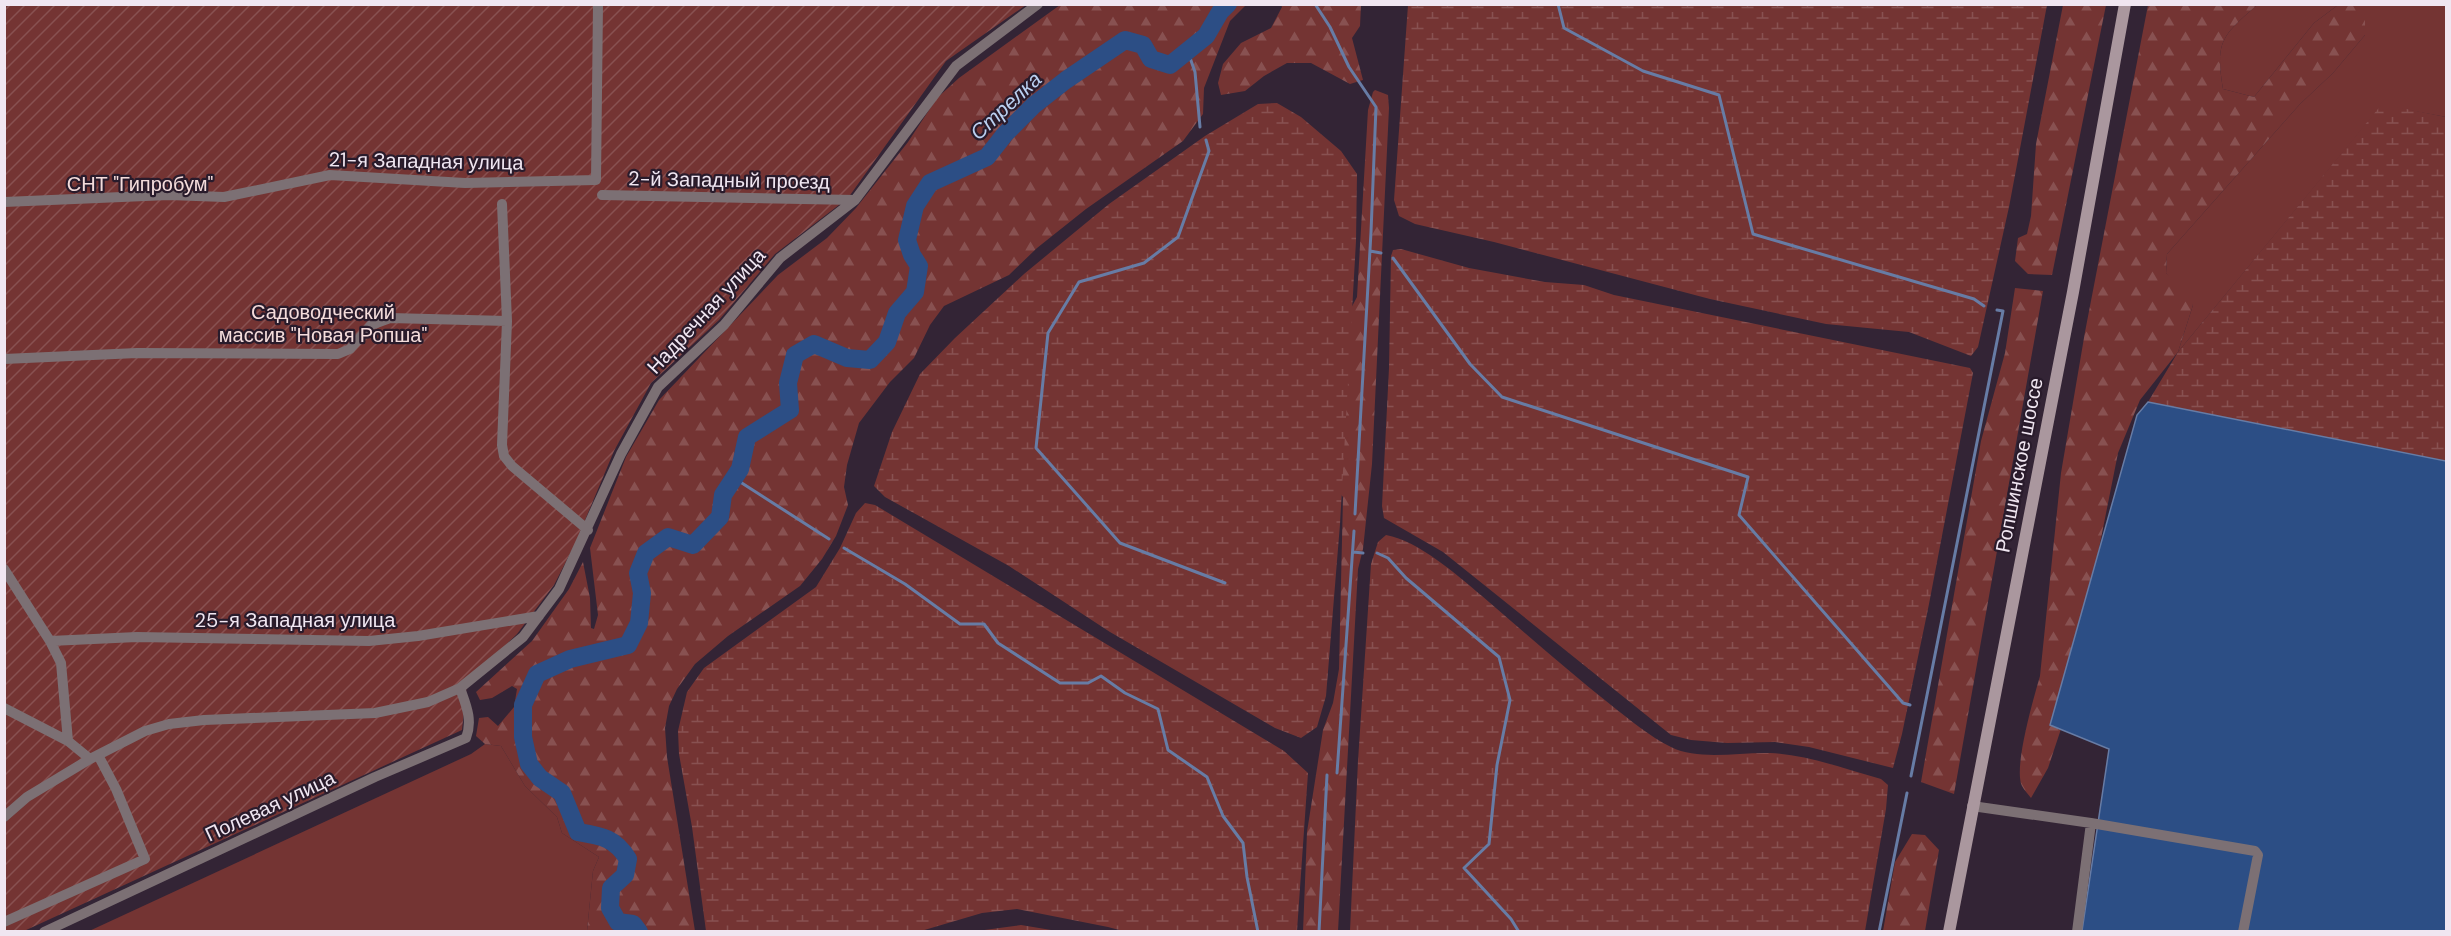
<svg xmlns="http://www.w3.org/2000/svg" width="2451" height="936" font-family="'DM Sans',sans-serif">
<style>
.grass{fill:#743433}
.forest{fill:url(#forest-firs)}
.wetland{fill:url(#wetland-marsh)}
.garden{fill:url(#garden-furrows)}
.water{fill:#2c4e85;stroke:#677ca5;stroke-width:1.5}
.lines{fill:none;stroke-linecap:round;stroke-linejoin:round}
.stream{stroke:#677ca5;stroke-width:3}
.river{stroke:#2c4e85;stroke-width:18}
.street{stroke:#7c7074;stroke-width:10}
.secondary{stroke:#aa979e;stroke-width:12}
.labels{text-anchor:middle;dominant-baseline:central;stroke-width:4.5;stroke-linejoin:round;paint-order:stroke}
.street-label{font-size:20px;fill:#f0e6f1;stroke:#291b2b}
.park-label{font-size:20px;fill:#f4dcdb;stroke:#291b2b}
.water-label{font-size:21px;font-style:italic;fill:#bbd0f1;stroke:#291b2b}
</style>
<defs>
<pattern id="forest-firs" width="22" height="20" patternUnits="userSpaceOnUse" patternTransform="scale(1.5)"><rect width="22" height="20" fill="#743433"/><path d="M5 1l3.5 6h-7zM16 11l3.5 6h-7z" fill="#885151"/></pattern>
<pattern id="wetland-marsh" width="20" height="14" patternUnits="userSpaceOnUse" patternTransform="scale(1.5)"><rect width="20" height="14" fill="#743433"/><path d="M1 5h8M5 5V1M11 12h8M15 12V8" fill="none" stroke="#885151"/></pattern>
<pattern id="garden-furrows" width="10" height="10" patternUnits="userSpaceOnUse" patternTransform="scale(1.5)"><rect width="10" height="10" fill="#743433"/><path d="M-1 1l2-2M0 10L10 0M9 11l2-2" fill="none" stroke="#885151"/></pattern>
</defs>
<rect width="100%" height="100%" fill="#332435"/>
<path class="grass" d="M2257,5h81l-24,18 -60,74 -31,-8c-8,-48 -1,-53 34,-84z
M2365,5h81v112l-64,-12 -204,247 15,-47 -27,-32 1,-19 133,-150 33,-31 32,-38z
M485,744l16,2 24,40 32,31 5,16 37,24 -6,14 -6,60 -500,1 384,-178z"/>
<path class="forest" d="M1060,5h186l-16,16 -26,67 -1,26 -20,27 -97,68 -49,39 -28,27 -65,31 -14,19 -16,33 -24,24 -31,41 -12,42 -3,22 4,18 -12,31 -14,23 -22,27 -72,50 -33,28 -18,25 -8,17 -4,22 2,29 28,174h-108l6,-60 6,-14 -37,-24 -5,-16 -32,-31 -24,-40 -16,-2 -9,-8 3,-18 9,-1 10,9 16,-19 3,-18 -5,-3 -20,12 -12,2 -4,-8 56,-51 37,-52 14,-27 7,36 1,30 3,1 4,-14 -8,-67 36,-91 33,-57 119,-125 49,-37 29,-30 52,-66 29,-44 22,-20z
M1281,5h80l-1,21 -8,12 11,42 -13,4 -39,-21h-24l-23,13 -19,15 -24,4 -3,-12 5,-19 18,-21 30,-15 11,-21z
M2063,5h43l-54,270 -24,-1 -13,-13 3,-23 9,-4 4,-18 5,-72z
M2148,5h109c-35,31 -42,36 -34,84l31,8 60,-74 24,-18h27v30l-32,38 -33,31 -133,150 -1,19 24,20 3,12 -15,47 -38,48 -22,53 -52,261 -18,54 -17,30c-3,-4 -7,-8 -9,-12 -9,-18 12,-89 18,-110l21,-203 24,-141z
M1375,90l13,5 1,13 -17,356 -9,85 -5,20 -20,362 -35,1 4,-100 16,-102 10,-27 6,-34 4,-172 -8,-10 13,-173 9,-17 11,-187 5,-18z
M2015,288l28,3 -89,503 -33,-12 60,-341 24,-88z
M1912,834l13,1 14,15 -14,81h-42l12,-69z"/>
<path class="wetland" d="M1408,5h639l-38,202 -31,140 -7,9 -62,-24 -83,-8 -116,-25 -216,-57 -79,-18 -16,-8 -5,-16z
M1277,103l24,14 40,34 16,23 -1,67 -16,283 -14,172 -9,31 -16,11 -26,-10 -165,-96 -101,-66 -124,-69 -11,-11 18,-54 28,-58 35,-36 69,-64 85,-70 96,-68 53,-32z
M2382,104l64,13v344l-298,-59 30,-50z
M1401,249l68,19 76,14 39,3 30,10 356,73 3,5 -44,231 -27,130 -9,34 -84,-21 -34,-5 -48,1 -36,-3 -20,-5 -228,-183 -59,-34 -2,-12 7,-138 2,-112 2,-6z
M865,503l10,2 409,246 24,22 -11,158h-174l-15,-4 -91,-18 -35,4 -61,18h-215l-14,-104 -13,-73 -1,-23 9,-39 17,-24 112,-81 24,-39 16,-35z
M1386,535c33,6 71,40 96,61 43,37 85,74 129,109 19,15 38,31 60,42 28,14 68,5 99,6 38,2 75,16 111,26l7,6 -2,24 -21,122h-515l8,-170 13,-197 7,-22z
M1021,925l36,6h-80z"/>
<path class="garden" d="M5,5h1021l-80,56 -98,137 -73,56 -56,66 -68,63 -37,68 -39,93 -21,41 -37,49 -50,49 -5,47 -438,201 -19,1z"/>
<path class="water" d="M2148,402l298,59v470h-364l27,-182 -59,-24 87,-310z"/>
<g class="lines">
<path class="stream" d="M1315,4l15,23 19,40 27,40 -5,125 -16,282
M1558,4l6,24 79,43 76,24 34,139 221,65 10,7
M1188,52l7,20 5,55
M1206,140l3,11 -31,86 -34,26 -65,19 -31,51 -12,115 84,95 105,40
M1370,251l11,2
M1393,258l77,106 32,33 246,80 -9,38 164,188 7,2
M734,478l95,61
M844,548l61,36 55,40h24l14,19 62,40h28l13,-7 24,17 33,16 10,41 39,27 16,39 20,27 4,34 11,55
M1353,552l10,1
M1377,553l11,5 18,20 93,79 11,43 -13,65 -8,79 -25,24 47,51 8,13
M1337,773l17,-242
M1911,776l92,-465 -6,-1
M1319,932l8,-157
M1879,932l28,-139"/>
<path class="river" d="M639,932l-6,-8 -15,-2 -8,-14 1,-20 14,-13 3,-16c-13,-21 -26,-23 -50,-27l-16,-39 -22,-15 -11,-14 -6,-27v-32l14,-31 33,-15 58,-14 11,-22 3,-30 -4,-20 8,-20 22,-16 25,8 27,-28 3,-22 17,-26 7,-32 43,-27 -2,-27 7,-28 19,-11 33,14 23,2 17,-18 10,-29 18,-21 4,-26 -7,-11 -5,-15 8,-34 15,-23 57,-26 18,-23 29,-29 32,-25 59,-40 18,5 8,14 19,6 36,-29 14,-24 8,-8"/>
<path class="street" d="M602,195l253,5
M4,202l165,-7 55,2 106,-22 135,8 131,-3 2,-176
M502,204l5,117
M4,359l133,-6 201,1 12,-5 21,-24 19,-7 117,3 -5,124 2,11 8,10 76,64
M4,569l46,72 11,22 7,78
M50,641l87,-4 232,4 49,-5 121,-20
M4,708l64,33 22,18 -63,38 -23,20
M90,759l55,-28 24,-7 35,-4 171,-7 53,-11 32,-14 63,-51 36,-48 62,-135 37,-67 66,-62 56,-67 75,-58 101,-134 82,-62
M1972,806l119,17 164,28 3,4 -15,77
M4,922l141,-63 -29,-70 -18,-34
M44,932l331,-155 91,-39c7,-18 0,-33 -6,-50
M2077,932l14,-109"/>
<path class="secondary" d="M1949,932l124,-640 52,-288"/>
</g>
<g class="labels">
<g class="street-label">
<text transform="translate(426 161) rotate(1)">21-я Западная улица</text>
<text transform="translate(729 180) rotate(1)">2-й Западный проезд</text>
<text transform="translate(706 311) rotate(-47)">Надречная улица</text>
<text transform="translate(2019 465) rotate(-79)">Ропшинское шоссе</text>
<text x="295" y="620">25-я Западная улица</text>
<text transform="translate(270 806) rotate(-25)">Полевая улица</text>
</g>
<g class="park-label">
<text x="140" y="184">СНТ "Гипробум"</text>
<text x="323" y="312">Садоводческий<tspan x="323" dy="23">массив "Новая Ропша"</tspan></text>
</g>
<g class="water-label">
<text transform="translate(1006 106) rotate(-43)">Стрелка</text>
</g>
</g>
<rect width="2451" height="936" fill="none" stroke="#f0e6f1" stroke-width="12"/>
</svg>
